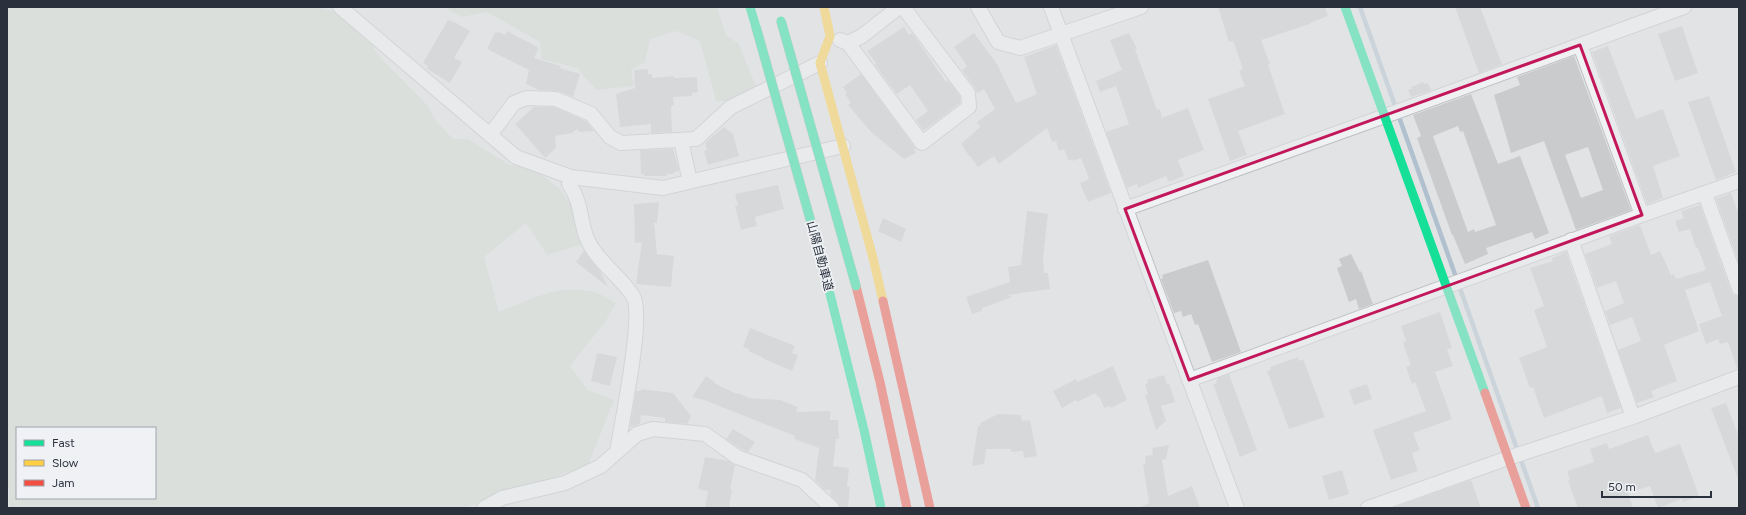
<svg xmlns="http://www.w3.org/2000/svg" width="1746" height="515" font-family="Figtree,'Noto Sans JP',sans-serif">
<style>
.green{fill:#d2d9d1;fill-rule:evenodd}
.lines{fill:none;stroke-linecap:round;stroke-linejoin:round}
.stream{stroke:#b1c0ce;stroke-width:4.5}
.building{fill:#c9cbcd;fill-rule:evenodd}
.street-casing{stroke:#bfc1c3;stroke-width:16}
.street{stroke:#f0f1f3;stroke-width:14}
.fast{stroke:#16e098;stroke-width:9}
.slow{stroke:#ffcf43;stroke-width:9}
.jam{stroke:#f24e42;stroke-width:9}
.fast-bridge-casing{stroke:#b3b6ba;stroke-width:10;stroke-linecap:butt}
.fast-bridge{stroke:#16e098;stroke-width:9}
.marked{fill:none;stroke:#c2185b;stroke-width:3;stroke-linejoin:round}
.labels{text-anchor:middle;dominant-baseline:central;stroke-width:3.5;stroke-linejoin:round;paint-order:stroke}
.street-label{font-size:12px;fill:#2a313d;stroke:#eff1f5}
</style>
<rect width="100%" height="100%" fill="#e1e3e5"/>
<path class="green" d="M7,7h306l29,6 15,9 22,34 48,49 10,17 16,17h15l42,26h19l32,25 17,24 3,31 -34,10 -21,-32 -42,34 15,55c31,-13 61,-29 95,-20 7,2 15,7 22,11l-10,18 -36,45 18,24 26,10 -27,68 -19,4 -28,11 -38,7 -25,14 -16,4h-452v-19l-2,-1zM17,428h138v70h-138z
M444,7h273l9,28 13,9 18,45 -17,12h-24l-16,-60 -23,-10 -27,8 -5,23 -14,8 3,16 -38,4 -19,-22 -36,-9 -1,-17 -53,-30 -25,5z"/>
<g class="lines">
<path class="stream" d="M1360,7l178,501"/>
</g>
<path class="building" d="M1218,7h107l3,9 -18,7v1l-49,16 9,24 -2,1 17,49 -47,17 9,24 -17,6 -22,-62 37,-13 -6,-15 4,-2 -10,-28 -4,1z
M1455,7h25l22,57 -23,9z
M448,20l4,2v-1l18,10 -16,27 8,4 -12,21 -23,-14 1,-3 -5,-3z
M1682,26l16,47 -23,8 -17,-47z
M904,27l5,8 3,-2 34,49 2,-2 12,16v7l-34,26 -3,1 -7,-10 12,-9 -18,-26 -13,9 -22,-29 1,-2 -9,-12z
M507,31l32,17 -5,10 27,8 -1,2 20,6 -7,23 -14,-6 -20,-1 -13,-6 3,-14 -42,-21 8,-17 2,1 1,-1 7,3z
M974,33l23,31 19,39 21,-9 -13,-37 32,-12 55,148 -23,9 -8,-19 9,-4 -8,-21 -8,3 -1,-2 -3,2 -5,-12 -5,2 -3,-10 -4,1 -5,-14 -48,36 -5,-8 -16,11 -8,-11h-1l-8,-12 19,-17 -3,-5 18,-13 -11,-20 -7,4 -2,-5 -13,-18 5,-4 -13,-19z
M1129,33l8,16h-2l22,61 3,-1 2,9 26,-10 16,42 -26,10 6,16 -15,6 -3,-6 -28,12 -1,-4 -10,4 -21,-56 23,-8 -13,-38 -16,6 -4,-11 26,-11 -12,-30z
M1608,46l28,73 27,-10 17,47 -27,10 10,32 -16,6 -55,-152z
M1574,56l57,154 -55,20 -32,-89 -33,12 -17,-58 26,-10 -3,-8zM1588,147l15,43 -22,8 -16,-43z
M648,69v5h4v4l22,-2v2l23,-1 1,15 -6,1v3l-19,1 1,8 -3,1 1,26 -21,1v-9l-31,3 -4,-33 19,-6 -1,-18z
M861,74l55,75 -2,1 2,3 -12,6 -33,-27 -23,-27 3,-2 -6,-9 2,-1 -4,-6z
M1423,82l1,2 4,-1 3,7 -20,7 -3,-7 4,-1 -1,-2z
M1471,94l27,70 22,-8 29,77 -14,6 -3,-7 -46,16 2,6 -23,10 -12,-29h-1l-35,-97 4,-2 -8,-21zM1458,126l2,6 3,-1 33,94 -21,7 -1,-3 -6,3 -35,-96z
M1709,96l27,76 -20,8 -28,-78z
M534,107h20l32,14 8,10 -14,1 -3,-3 -5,4 -17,3 1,12 -11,10 -30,-34z
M724,127l9,7 6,22 -31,9 -4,-14 3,-1 -2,-7z
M673,149l6,21 -7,4h-5v2h-23v-2h-3l-1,-24z
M778,185l6,24 -29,8 2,9 -16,4 -6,-24h3l-3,-12z
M1731,193l8,22v48l-23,-64z
M659,202l-2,21h-3l3,31 17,2 -3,31 -35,-3 6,-42 -7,1 -1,-39z
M1700,205l31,86 3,4 5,1v72h-2l-9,-26 -8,2 -2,-5 -12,5 -7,-20 23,-8 -12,-34 -25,8 14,41 -35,14 13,36 -26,10 3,6 -17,6 -19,-53 23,-9 -9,-24 -22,8 -5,-14 19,-8 -8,-22 -19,7 -12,-34 27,-10 -3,-8 31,-11 11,30 9,-4 11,24 3,-1 2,5 30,-9 -8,-22h-2l-6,-19 -11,3 -4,-11 9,-3 -3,-7z
M1027,211l21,3 -5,45 1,14h4l2,16 -42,6 4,2 -30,11v3l-10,3 -6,-17 44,-15 -2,-15 13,-2z
M883,218l23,11 -5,13 -23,-11z
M584,251l16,20 8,16 -32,-25z
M1566,252l55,156 -14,5 -5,-17 -58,22 -11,-31 -3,1 -11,-30 28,-11 -13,-37 10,-4 -14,-38 23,-7 -1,-3z
M1351,254l9,18 1,-1 12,33 -14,5 -3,-10 -7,3 -12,-34 5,-2 -3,-7z
M1208,260l33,92 -29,10 -14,-38 -3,1 -4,-11 -8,3 -2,-6 -7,2 -13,-34 2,-1 -1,-3z
M1440,312l12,36 -5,1 6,17 -18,6 17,47 -39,14 7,17 -8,3 6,18 -27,9 -18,-50 53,-19 -11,-29 -3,2 -6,-17 5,-2 -8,-22 3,-2 -5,-15z
M750,328l45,18 -3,7 6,2 -6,16 -30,-13v-1l-14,-6 1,-2 -6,-2z
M597,353l20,4 -7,29 -19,-5z
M1298,357l1,4 4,-2 22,58 -36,12 -22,-58 4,-1 -1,-3z
M1113,366l14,34 -16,8 -1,-2 -6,2 -5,-12 -2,1 -1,-4 -19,9 -1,-2 -14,8 -9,-17 23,-12 1,3z
M1229,374l28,76 -17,7 -27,-73 4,-1 -1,-2 2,-3z
M1164,375l3,9 2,-1 6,19 -14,4 5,15 -10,9 -11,-35 3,-1 -3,-10 3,-1 -1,-3z
M706,376l9,6 -1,1 23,11 1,-1 11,5 31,2 18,7 -2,5 34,-1v9h8l1,19h-3l-3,27 16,2 -2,18 3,1 -2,21h-8l-2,-6 -8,-7 1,-5h-6l-10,-10 4,-32 -25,-9 1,-3 -91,-36 -12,-3z
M1367,384l5,15 -18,6 -5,-15z
M641,389l32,4 18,23 -4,8 -22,-2v-4l-24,-3 -1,9 -10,3 6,-36h5z
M1726,403l13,34v42h-1l-27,-71z
M998,414l23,1 1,6 8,-1 7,36 -13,2 -1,-7 -12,1v-3h-25l-2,15 -12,2 6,-40h2v-3z
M733,429l22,13 -7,10 -7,-3 -15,-10z
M1648,435l7,18 25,-9 19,52 -16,6 -1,-3 -24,9 -8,-22 -22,7 5,15h-55l-10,-27 2,-1 -3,-9 27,-9 -4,-13 17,-6 2,6z
M1169,445l-3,14 -4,1 6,36 24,-10 8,22h-61l10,-5 -6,-38 3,-2 -1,-7 8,-1 -1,-7z
M705,457l24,4 6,4 -5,24 2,1 -3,18h-24l3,-17 -10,-2z
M1342,470l7,24 -20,6 -7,-24z
M1471,480l10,28h-83v-2z"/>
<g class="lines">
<g class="street-casing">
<path id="street" d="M340,7l176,150 55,20 92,11 180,-42
M978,7l20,35 22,6 121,-41
M1051,7l186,501
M840,40l8,3 14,-7 37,-29
M848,43l74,100 47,-36 -1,-14 -65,-86
M1580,45l62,170
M490,135l24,-32 12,-5 30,1 35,15 19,23 11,6 75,-4 35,-32 89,-44
M681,140l9,42
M571,177l-2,7c14,20 10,38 19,57 10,21 32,35 45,55 12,18 -12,129 -16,156
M1705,194l34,94
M1125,209l260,-93 299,-109
M1571,240l62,177
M1189,380l453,-165 97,-34
M484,508l18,-10 63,-15 36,-17 36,-32 16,-5 52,5 32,23 65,23 30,28
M1368,508l140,-50 125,-41 106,-40"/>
</g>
<use href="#street" class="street"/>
<path class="fast" d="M750,7l6,20
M1345,7l140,386
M820,254l44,176 17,78"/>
<path class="slow" d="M824,7l6,29 -10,27 53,195 10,43"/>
<path class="jam" d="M856,286l24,96 27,126
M883,301l47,207
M1485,393l41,115"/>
<g class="fast-bridge-casing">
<path id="fast-bridge" d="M781,21l75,265
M756,27l64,227"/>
</g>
<use href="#fast-bridge" class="fast-bridge"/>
</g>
<path d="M0 0H1746V515H0ZM1580,45l62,170 -453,165 -64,-171z" fill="#e1e3e5" fill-opacity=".55" fill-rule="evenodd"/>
<path class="marked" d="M1580,45l62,170 -453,165 -64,-171z"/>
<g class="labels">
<g class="street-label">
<text transform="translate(820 256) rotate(75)">山陽自動車道</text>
</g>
</g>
<rect width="1746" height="515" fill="none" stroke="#2a313d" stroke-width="16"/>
<rect x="16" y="427" width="140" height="72" fill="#eff1f5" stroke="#a0a4ab"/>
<rect x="24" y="440" width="20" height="6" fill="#16e098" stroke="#a0a4ab"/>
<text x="52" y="447" font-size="12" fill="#2a313d">Fast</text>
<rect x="24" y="460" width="20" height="6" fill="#ffcf43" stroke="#a0a4ab"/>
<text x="52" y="467" font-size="12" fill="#2a313d">Slow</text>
<rect x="24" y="480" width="20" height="6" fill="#f24e42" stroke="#a0a4ab"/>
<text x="52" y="487" font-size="12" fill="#2a313d">Jam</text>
<path d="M1602 491v6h109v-6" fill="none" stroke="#2a313d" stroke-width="2"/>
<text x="1608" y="491" font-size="12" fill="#2a313d" stroke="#eff1f5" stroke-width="3" paint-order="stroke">50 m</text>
</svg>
